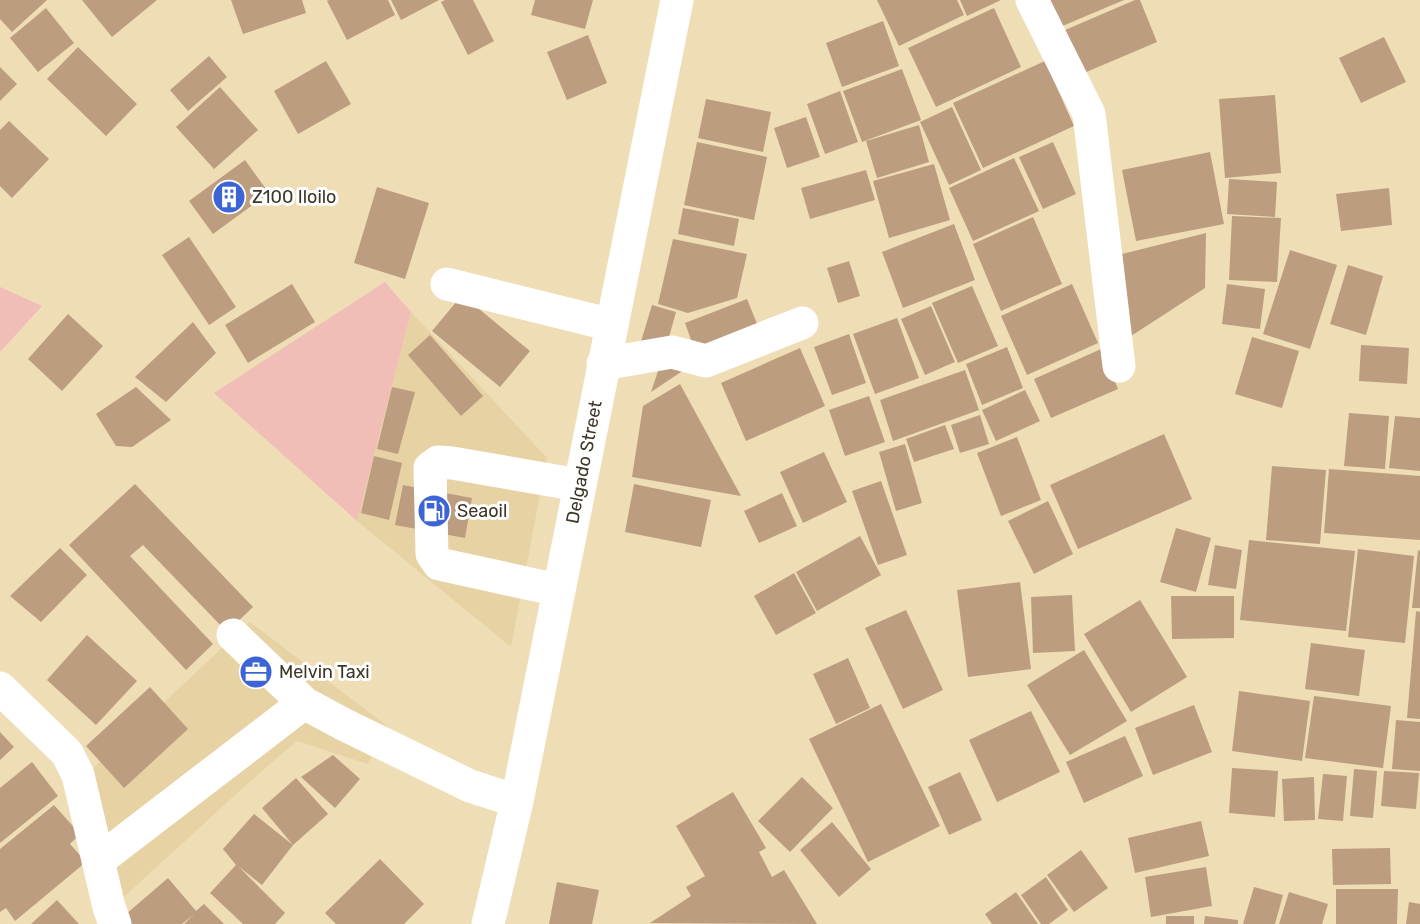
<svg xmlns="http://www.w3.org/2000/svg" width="1420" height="924" font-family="Rubik,sans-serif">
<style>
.built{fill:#e7d2a4}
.green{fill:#f1bdb7}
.building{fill:#bc9d7f}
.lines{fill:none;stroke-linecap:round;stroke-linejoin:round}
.minor{stroke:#fff;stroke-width:33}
.labels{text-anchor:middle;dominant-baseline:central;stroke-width:6;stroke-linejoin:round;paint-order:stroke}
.poi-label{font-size:18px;fill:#3e3727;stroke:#fff;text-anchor:start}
.street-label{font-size:18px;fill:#3e3727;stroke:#fff}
</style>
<rect width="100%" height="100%" fill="#efddb6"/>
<path class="built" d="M411,312l136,146 -36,189 -154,-126z
M250,622l137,104 -19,38 -71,-23 -41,35 -141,129 -27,-132z"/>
<path class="green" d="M385,282l26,30 -54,209 -143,-128z
M0,287l42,19 -42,46z"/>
<path class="building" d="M0,0h47l-35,32 -12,-13z
M82,0h75l-45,37z
M231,0h71l4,13 -63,21z
M329,0h59l7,15 -48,25 -20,-39z
M391,0h48l-38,20z
M445,0h28l21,41 -26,14 -27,-53z
M535,0h58l-8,29 -54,-14z
M877,0h80l7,15 -65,31z
M960,0h41l-34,16z
M1051,0h73l-64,27 -11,-26z
M1135,0h5l17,42 -73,31 -19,-43z
M46,8l28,35 -36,29 -28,-34z
M994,8l27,59 -85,40 -28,-59z
M883,21l16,45 -57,21 -16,-44z
M588,35l19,48 -40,17 -20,-48z
M1384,37l22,45 -45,21 -22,-45z
M78,47l59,57 -31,32 -59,-57z
M209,56l18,21 -39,34 -18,-21z
M326,61l25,43 -53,30 -24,-43z
M1045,61l29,65 -91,42 -30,-65z
M0,67l17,17 -17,17z
M902,69l19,51 -59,22 -19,-51z
M220,87l38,43 -44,39 -38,-42z
M840,91l18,51 -33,12 -18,-50z
M1275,95l6,78 -56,5 -6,-79z
M706,99l65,13 -8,40 -65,-14z
M952,107l29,63 -32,15 -29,-63z
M806,117l14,40 -33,11 -13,-40z
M9,121l40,38 -37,39 -12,-12v-56z
M919,125l10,37 -52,16 -11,-37z
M697,142l70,15 -13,63 -70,-15z
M1053,142l23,52 -33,15 -24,-52z
M1210,152l14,72 -88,17 -14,-71z
M1014,158l25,53 -66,30 -24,-53z
M245,160l24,33 -56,41 -24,-33z
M934,164l16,56 -61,18 -16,-57z
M866,170l9,30 -65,19 -9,-31z
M1229,179l48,3 -2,35 -48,-3z
M377,187l52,16 -24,76 -51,-16z
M1389,188l3,37 -51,6 -5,-37z
M683,208l56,11 -5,27 -56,-12z
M1232,216l49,2 -4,64 -48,-2z
M1033,217l29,67 -61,27 -28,-67z
M954,224l21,56 -72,28 -21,-56z
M1206,233l-1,55 -74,48 -9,-82z
M189,237l47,70 -27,18 -47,-70z
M673,239l74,15 -10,44 -49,15 -30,-9z
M1290,250l47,15 -27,84 -47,-15z
M849,261l11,35 -22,7 -11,-35z
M1348,265l35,11 -17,59 -36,-11z
M292,284l23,38 -67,41 -23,-38z
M1072,284l26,59 -71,32 -26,-59z
M1227,284l38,5 -5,40 -38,-5z
M972,286l26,60 -40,17 -26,-60z
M462,295l68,56 -30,36 -68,-56z
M747,299l11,27 -63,25 -10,-28z
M652,305l24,7 -7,25 -30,11z
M931,306l24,56 -30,13 -24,-56z
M68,314l35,32 -41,45 -34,-32z
M897,318l22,60 -44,16 -22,-60z
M193,322l23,31 -50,49 -31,-25z
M849,334l17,49 -34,12 -18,-48z
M430,335l53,61 -22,20 -53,-61z
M1252,337l47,14 -17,57 -47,-14z
M1361,345l48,3 -2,36 -48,-3z
M1007,347l16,41 -41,17 -16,-41z
M800,348l25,58 -79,35 -25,-58z
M1101,349l17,40 -67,29 -17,-39z
M660,365l27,3 -36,24z
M965,370l14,40 -86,31 -13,-41z
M680,384l61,112 -109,-19 11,-71z
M136,387l35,33 -39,27 -16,-1 -20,-32z
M392,387l23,5 -17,62 -21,-5z
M1025,390l15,31 -44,20 -14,-31z
M869,396l16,46 -40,14 -16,-46z
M1349,413l40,3 -4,53 -41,-3z
M980,415l9,29 -29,9 -9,-28z
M1395,416l25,2v53l-31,-3z
M945,425l9,24 -40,13 -8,-23z
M1164,434l28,65 -114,50 -28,-64z
M1017,437l24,63 -40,16 -24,-63z
M905,444l17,59 -26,8 -17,-59z
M824,452l23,50 -44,21 -23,-51z
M374,456l28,7 -13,57 -28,-7z
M1272,466l54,4 -6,74 -54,-4z
M1329,469l91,7v64l-96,-7z
M881,481l26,74 -29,10 -26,-74z
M135,484l118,123 -26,25 -84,-87 -13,11 83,88 -27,26 -117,-125z
M634,484l77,16 -10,47 -76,-15z
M403,485l69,13 -7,40 -70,-13z
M782,493l15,33 -38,17 -15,-32z
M1048,501l25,53 -39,20 -26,-53z
M1176,528l35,10 -15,54 -36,-10z
M860,536l21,39 -64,36 -21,-39z
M1249,540l106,11 -9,80 -106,-11z
M1215,545l27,5 -6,39 -28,-4z
M60,548l27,27 -46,47 -31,-26z
M1358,549l56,7 -9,87 -57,-6z
M1418,550l2,1v57h-8z
M794,573l22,40 -40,22 -22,-39z
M1020,582l11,87 -63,8 -11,-87z
M1072,595l3,56 -42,2 -2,-56z
M1171,596h63v42l-62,1z
M1140,600l47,77 -56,35 -47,-78z
M906,610l37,80 -40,19 -38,-81z
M1416,611l4,1v107l-13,-1z
M87,635l50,46 -41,44 -49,-45z
M1311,643l54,7 -6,46 -54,-7z
M1084,650l43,71 -57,34 -43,-70z
M848,658l22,50 -34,16 -23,-50z
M150,687l38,42 -64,59 -38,-42z
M1239,691l71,10 -8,60 -70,-10z
M1314,696l77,10 -8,62 -78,-10z
M881,704l59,122 -72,36 -59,-123z
M1194,705l18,47 -59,23 -18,-47z
M1031,711l29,61 -63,30 -28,-62z
M1396,720l24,2v49l-28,-2z
M0,732l14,15 -14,13z
M1125,736l18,40 -59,27 -18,-41z
M333,755l27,24 -25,29 -34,-31z
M32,762l26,34 -58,47v-55z
M1232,768l46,3 -3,46 -46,-4z
M1354,769l23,2 -4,47 -23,-2z
M1384,771l35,2 -3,36 -35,-3z
M960,772l22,48 -33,15 -21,-48z
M1323,774l24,2 -4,45 -25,-2z
M802,777l31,31 -43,44 -32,-31z
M1314,777l1,43 -31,1 -2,-42z
M296,778l32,36 -35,31 -31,-37z
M733,792l33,56 -7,4 13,25 12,-7 33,54 -167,-1 41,-27 -5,-9 19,-11 -29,-50z
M54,805l26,29 -10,10 16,18 -71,59 -9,-13 -6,4v-63z
M254,814l39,31 -31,40 -24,-19 47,47 -10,11h-32l-33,-31 26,-28 -13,-16z
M1201,821l8,35 -74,17 -7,-35z
M832,822l39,47 -32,28 -39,-47z
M1390,848l1,36 -58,1 -1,-36z
M1081,850l27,38 -34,24 -27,-37z
M380,859l44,45 -20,20h-68l-11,-11z
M1206,867l6,39 -61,11 -6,-40z
M1046,877l22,33 -19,14h-8l-20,-29z
M168,878l28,33 8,-7 20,20h-40l10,-10 -12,10h-50l-7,-9z
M557,882l42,8 -7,34h-43z
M1254,887l29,8 -8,29h-32z
M1336,889h62l-1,35h-61z
M1016,892l22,32h-46l-7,-10z
M1289,892l39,12 -6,20h-43z
M57,900l22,24h-48z
M1409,902l11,2v20h-14z
M1166,916h28v8h-28z
M1205,916l33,4v4h-34z"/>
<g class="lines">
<path class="minor" d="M1032,0l57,114 30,252
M447,284l165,41
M603,364l69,-12 34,9 96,-38
M558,590l-119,-26 -7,-10 -2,-86 8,-6 14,1 127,22
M233,635l71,68 39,21 127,62 47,15
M0,688l67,65 11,22 31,132 6,17
M98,861l206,-158
M488,924l29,-123 160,-801"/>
</g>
<defs>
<g id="building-disc" transform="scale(1.725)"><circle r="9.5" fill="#3c64d5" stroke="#fff"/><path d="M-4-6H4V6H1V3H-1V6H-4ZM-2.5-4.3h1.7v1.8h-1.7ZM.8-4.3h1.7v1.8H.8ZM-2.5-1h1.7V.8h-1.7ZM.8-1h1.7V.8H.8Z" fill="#fff"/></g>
<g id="fuel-disc" transform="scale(1.725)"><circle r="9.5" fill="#3c64d5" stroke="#fff"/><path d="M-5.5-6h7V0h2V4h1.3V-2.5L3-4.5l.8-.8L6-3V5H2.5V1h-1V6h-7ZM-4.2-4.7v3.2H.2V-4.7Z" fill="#fff"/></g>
<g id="office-disc" transform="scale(1.725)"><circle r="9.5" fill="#3c64d5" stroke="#fff"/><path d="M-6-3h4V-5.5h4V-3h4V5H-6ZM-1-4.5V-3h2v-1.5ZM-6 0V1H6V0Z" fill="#fff"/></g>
</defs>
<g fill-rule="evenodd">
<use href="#building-disc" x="229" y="197"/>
<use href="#fuel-disc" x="434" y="511"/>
<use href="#office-disc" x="256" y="672"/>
</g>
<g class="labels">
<g class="poi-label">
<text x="252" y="197">Z100 Iloilo</text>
<text x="457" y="511">Seaoil</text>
<text x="279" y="672">Melvin Taxi</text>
</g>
<g class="street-label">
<text transform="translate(584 462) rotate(-79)">Delgado Street</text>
</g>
</g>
</svg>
